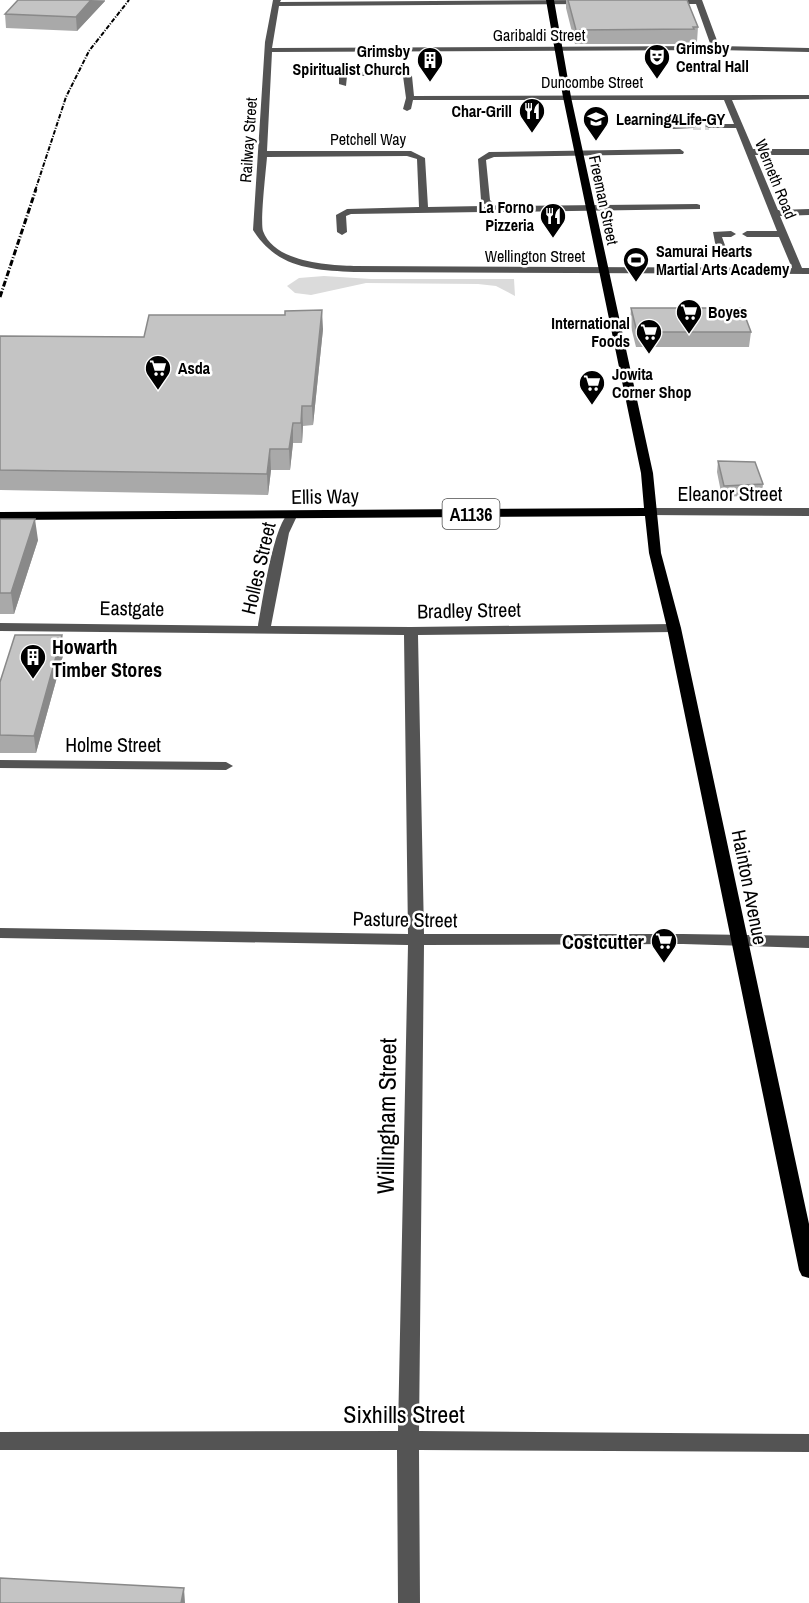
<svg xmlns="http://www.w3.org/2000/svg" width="809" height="1603" font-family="'Archivo Narrow',sans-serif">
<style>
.green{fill:#dbdbdb}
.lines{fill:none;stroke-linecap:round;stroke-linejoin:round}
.minor-tunnel{stroke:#d9d9d9;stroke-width:8;stroke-dasharray:8 4;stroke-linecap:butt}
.minor{fill:#545454;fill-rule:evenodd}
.major{fill:#000;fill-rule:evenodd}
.rail-far1{stroke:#000;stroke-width:2;stroke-dasharray:4.5 1.5 1 1.5;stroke-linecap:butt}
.rail{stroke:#000;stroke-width:3;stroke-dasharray:6 2 1 2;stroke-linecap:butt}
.wall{fill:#a9a9a9}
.shaded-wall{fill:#898989}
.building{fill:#c4c4c4;stroke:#898989;stroke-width:1.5}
.labels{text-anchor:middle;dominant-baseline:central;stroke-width:5;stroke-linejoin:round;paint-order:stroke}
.far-street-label{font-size:16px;fill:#000;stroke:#fff}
.far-poi-label{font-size:16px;font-weight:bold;fill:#000;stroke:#fff;text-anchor:start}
.shield{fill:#fff;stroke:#4c4c4c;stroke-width:1.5}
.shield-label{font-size:18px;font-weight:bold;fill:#000}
.street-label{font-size:20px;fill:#000;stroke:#fff}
.poi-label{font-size:20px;font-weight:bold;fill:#000;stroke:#fff;text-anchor:start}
.near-street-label{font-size:24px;fill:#000;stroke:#fff}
</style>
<rect width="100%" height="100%" fill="#fff"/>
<path class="green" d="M324,276l47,3h143l1,17 -19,-10 -18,-2 -112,-1 -55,12 -16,-2 -8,-7 12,-8z"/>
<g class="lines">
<path class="minor-tunnel" d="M693,126h16"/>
<path class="minor" d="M273,0h8l-1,2 307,-2 3,2 -4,2 -307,2 -7,42 439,-2 -15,-42h-29l-4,-2 3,-2h36l17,46 90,2v4l-93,-2 -444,2 -5,99h144l14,7 3,49 55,-1 5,3 -5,3 -132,2 -5,2 1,16 -5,3 -5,-3 -1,-17 11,-6 72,-2 -2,-48 -10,-3 -140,1c-1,13 -7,64 -4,74 11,31 64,34 91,35l438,2 -13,-31h-32l-5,-3 5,-3h30l-41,-103h-27l-4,-2 4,-2h25l-10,-24h-311l-2,9 -4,2 -4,-2 3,-11 -3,-22h-56l-1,10 -7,-2v-10l4,-2h61l8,4 2,20 395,-1v4l-77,1 21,49h56v6h-54l23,55 31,-1v6l-29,1 22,52h7v6l-455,-2c-42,-2 -77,-4 -101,-42l12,-188z
M667,113h6l5,11h15l4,2 -4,2 -21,1z
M680,149l4,3 -1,2 -189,3 -8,3 4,40 6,6h6l195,-2 3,1v4l-198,3 -12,-2 -9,-10 -3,-41 11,-7z
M713,232l18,-1 5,3 -5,3h-9l4,11 -5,3 -5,-3z
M651,508h158v8l-162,-1 -2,-3z
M291,512l6,4 -8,17 -18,93 140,1 263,-3 7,4 -7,4 -256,3 6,299h259l126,2v12l-126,-4 -259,1 -5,486 390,3v18l-390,-2 1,153h-22l-1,-153h-397v-18l398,-1 10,-486 -408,-7v-10l408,6 -4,-299 -404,-4v-8l258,3c4,-20 16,-108 33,-114z
M0,760l226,2 7,4 -7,4 -226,-2z"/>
<path class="major" d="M546,0h8l17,97 82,376 8,80 20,75 128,596v54l-7,-2 -3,-6 -132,-642 -18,-75 -4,-37 -645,4v-8l644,-4 -3,-35 -78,-376z"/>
<path class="rail-far1" d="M35,191l31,-94 23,-46 40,-51"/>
<path class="rail" d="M0,297l36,-108"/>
</g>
<path class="wall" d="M18,0h87v1l-28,30 -71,-3 -1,-14z
M566,0h121l11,27 -1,15h-4v2h-118l-9,-36z
M631,308l120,24 -2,15h-113l-6,-24z
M323,329l-10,96 -10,1 -1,17h-9l-3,27h-19l-3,25 -268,-5v-154l144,1z
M718,461l45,23 -1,11 -40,2 -5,-25z
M0,519l38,21 -24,74h-14z
M62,635l2,17 -28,101h-36v-71z"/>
<path class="shaded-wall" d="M91,0l14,1 -28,30 -1,-14z
M322,310l1,19 -10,96 -1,-19z
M302,406l1,20 -1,17 -1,-20z
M293,423v20l-3,27 -1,-21z
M270,449l1,21 -3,25 -1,-21z
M35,519l3,21 -24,74 -3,-21z
M62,635l2,17 -28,101 -2,-17z
M184,1588l1,15h-4z"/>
<path class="building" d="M18,0h73l-15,17 -71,-3z
M568,0h119l11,27h-5l1,2 -118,1z
M631,308h111l9,24h-114z
M322,310l-10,96h-10l-1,17h-8l-4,26h-19l-3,25 -267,-4v-134l144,1 5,-22h136v-4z
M718,461l37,1 8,22 -39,2z
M0,519h35l-24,74h-11z
M15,635h47l-28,101 -34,-1v-53z
M0,1578l184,10 -3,15h-181z"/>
<defs>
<g id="theatre-pin" transform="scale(1.35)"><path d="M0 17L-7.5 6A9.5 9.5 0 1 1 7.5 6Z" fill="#000" stroke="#fff"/><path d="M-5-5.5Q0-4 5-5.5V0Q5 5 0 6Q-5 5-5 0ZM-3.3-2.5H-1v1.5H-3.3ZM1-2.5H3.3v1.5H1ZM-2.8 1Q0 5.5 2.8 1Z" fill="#fff"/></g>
<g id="building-pin" transform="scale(1.35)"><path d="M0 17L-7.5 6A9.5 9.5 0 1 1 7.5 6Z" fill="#000" stroke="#fff"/><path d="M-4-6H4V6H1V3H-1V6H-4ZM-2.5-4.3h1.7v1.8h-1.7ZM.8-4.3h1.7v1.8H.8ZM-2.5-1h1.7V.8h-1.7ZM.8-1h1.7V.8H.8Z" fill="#fff"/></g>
<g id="restaurant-pin" transform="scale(1.35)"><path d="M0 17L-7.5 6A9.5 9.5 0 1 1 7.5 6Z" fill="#000" stroke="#fff"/><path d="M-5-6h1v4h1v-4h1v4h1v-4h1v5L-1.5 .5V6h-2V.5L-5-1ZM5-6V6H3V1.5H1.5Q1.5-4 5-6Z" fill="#fff"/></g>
<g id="school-pin" transform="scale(1.35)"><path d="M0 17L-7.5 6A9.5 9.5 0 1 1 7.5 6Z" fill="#000" stroke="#fff"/><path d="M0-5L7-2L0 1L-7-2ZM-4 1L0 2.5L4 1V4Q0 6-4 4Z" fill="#fff"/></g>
<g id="stadium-pin" transform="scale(1.35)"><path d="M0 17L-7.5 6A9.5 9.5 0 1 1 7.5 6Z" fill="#000" stroke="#fff"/><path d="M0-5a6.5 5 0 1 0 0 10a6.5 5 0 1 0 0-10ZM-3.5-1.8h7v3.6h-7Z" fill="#fff"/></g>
<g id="supermarket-pin" transform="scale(1.35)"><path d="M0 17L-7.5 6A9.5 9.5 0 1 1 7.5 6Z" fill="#000" stroke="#fff"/><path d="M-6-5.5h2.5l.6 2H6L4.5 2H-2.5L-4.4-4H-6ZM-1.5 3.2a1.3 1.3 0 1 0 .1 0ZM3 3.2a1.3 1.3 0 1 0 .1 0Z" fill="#fff"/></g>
</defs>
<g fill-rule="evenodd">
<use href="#theatre-pin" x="657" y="57"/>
<use href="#building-pin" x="430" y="60"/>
<use href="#restaurant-pin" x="532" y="111"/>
<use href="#school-pin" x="596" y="119"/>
<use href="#restaurant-pin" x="553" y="216"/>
<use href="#stadium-pin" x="636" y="260"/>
<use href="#supermarket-pin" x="689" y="312"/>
<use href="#supermarket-pin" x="649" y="332"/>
<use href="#supermarket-pin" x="158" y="368"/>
<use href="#supermarket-pin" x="592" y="383"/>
<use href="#building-pin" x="33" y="657"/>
<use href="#supermarket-pin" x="664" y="941"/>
</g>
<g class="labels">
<g class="far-street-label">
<text x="539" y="35">Garibaldi Street</text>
<text x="592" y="82">Duncombe Street</text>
<text x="368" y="139">Petchell Way</text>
<text transform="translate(248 140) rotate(-86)">Railway Street</text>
<text transform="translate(776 179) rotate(68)">Werneth Road</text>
<text transform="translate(604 200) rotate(78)">Freeman Street</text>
<text x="535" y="256">Wellington Street</text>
</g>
<g class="far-poi-label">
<text x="676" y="48">Grimsby<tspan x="676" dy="18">Central Hall</tspan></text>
<text x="410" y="51" text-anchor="end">Grimsby<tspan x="410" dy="18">Spiritualist Church</tspan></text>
<text x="512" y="111" text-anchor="end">Char-Grill</text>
<text x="616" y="119">Learning4Life-GY</text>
<text x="534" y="207" text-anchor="end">La Forno<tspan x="534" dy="18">Pizzeria</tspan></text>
<text x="656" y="251">Samurai Hearts<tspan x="656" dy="18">Martial Arts Academy</tspan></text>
<text x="708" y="312">Boyes</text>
<text x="630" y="323" text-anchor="end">International<tspan x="630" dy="18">Foods</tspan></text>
<text x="178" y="368">Asda</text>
<text x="612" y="374">Jowita<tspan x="612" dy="18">Corner Shop</tspan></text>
</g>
<rect class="shield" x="442.5" y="499" width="57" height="30" rx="4.5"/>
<g class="shield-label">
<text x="471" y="514">A1136</text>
</g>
<g class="street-label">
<text x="730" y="493">Eleanor Street</text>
<text transform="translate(325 496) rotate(-1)">Ellis Way</text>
<text transform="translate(258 568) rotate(-77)">Holles Street</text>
<text transform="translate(132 608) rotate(1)">Eastgate</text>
<text transform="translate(469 610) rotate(-1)">Bradley Street</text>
<text x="113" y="744">Holme Street</text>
<text transform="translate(750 887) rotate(79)">Hainton Avenue</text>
<text transform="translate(405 919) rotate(1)">Pasture Street</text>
</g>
<g class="poi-label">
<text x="52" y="646">Howarth<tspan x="52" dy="23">Timber Stores</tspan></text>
<text x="644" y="941" text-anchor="end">Costcutter</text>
</g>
<g class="near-street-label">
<text transform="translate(386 1116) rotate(-89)">Willingham Street</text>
<text x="404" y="1414">Sixhills Street</text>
</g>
</g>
</svg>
